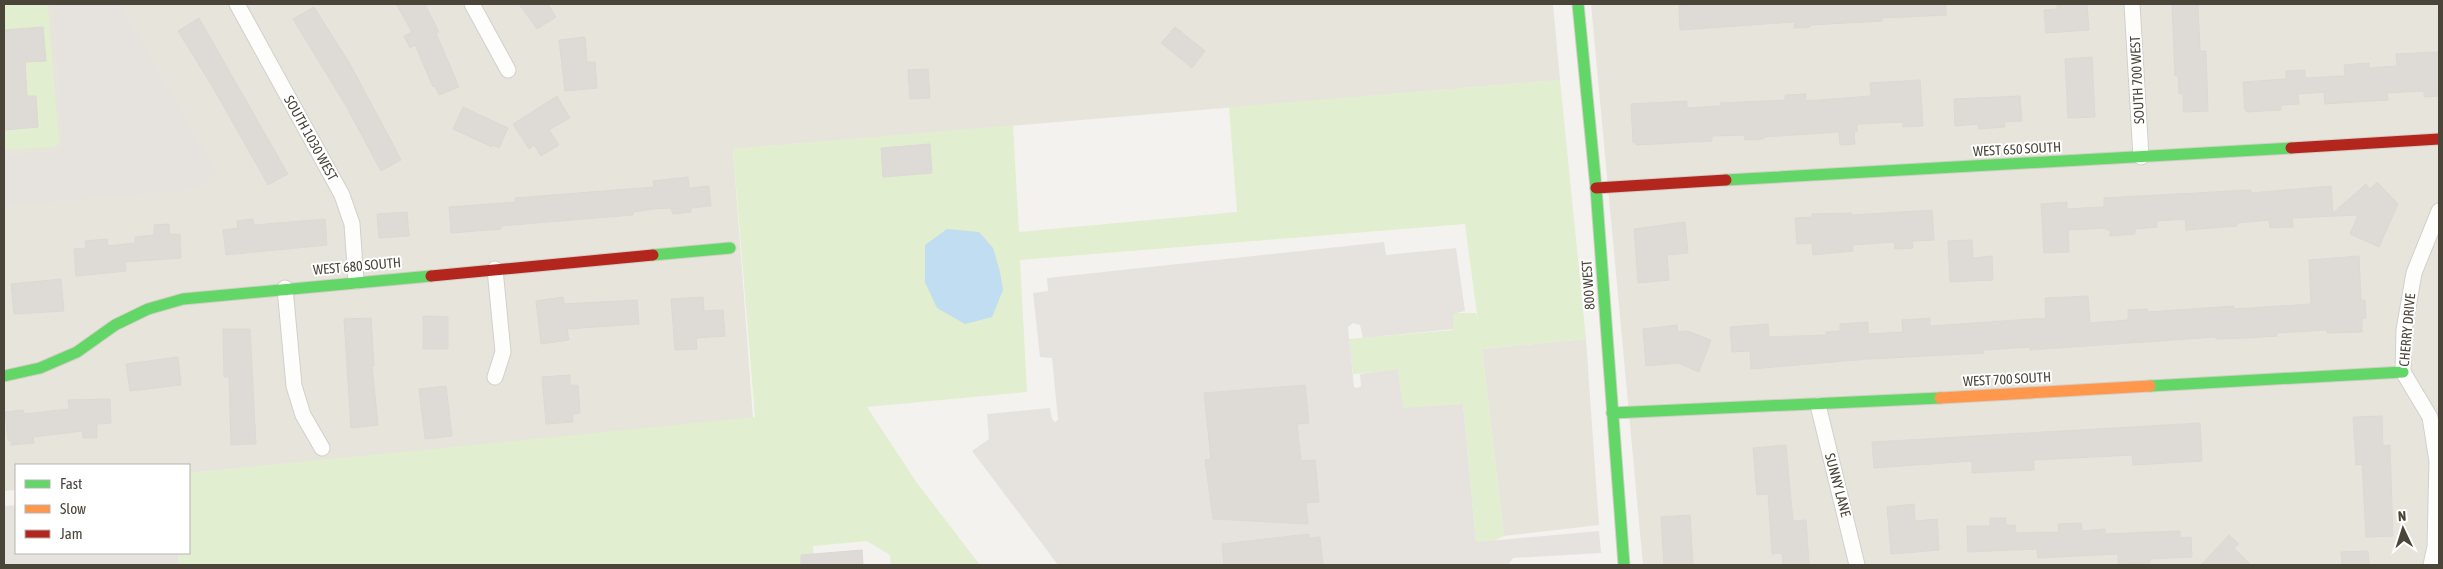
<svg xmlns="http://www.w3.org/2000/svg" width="2443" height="569" font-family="'Asap Condensed',sans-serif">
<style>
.residential{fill:#e7e4dc}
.green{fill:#e1eecf}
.parking{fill:#e6e3df}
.water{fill:#c0ddf1}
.building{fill:#dedbd6;stroke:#dcd9d4}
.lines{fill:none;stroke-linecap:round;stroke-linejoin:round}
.street-casing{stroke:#d2d0cb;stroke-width:17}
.fast-casing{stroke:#d3cfc5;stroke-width:13}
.slow-casing{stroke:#d3cfc5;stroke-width:13}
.jam-casing{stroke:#d3cfc5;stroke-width:13}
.street{stroke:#fdfdfc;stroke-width:15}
.fast{stroke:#63d668;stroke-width:11}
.slow{stroke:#ff974d;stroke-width:11}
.jam{stroke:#b3261e;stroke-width:11}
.labels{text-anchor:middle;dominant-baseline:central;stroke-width:4;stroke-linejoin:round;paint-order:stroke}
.street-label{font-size:14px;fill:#4b4439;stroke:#fff}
</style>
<rect width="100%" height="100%" fill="#f4f2ee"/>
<path class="residential" d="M4,4h1549l7,76 -827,69 20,270 -564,54v-8h-173v25l-12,1z
M1591,4h848v561h-796z
M1586,339l13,186 -95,11 -22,-187z"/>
<path class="green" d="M4,4h44l11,139 -4,4 -51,3z
M1560,80l26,259 -104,10 22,187 -11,5 -17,1 -13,-138 -60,5 -5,-39 -45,4 -4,-35 104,-9v-17h23l2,9 -13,-98 -445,36 7,132 -160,15 50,76 63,82h-89l-1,-10 -23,-14 -54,5 1,19h-635l-1,-12h11v-80l566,-56 -22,-268 280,-24 6,107 218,-20 -8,-105z"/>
<path class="parking" d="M53,4h67l96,168 -16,17 -196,17v-51l55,-4 4,-7z
M1384,242l2,13 70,-7 9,63 -12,3v15l-90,9 -3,-13 -7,-2 -5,4 6,60 3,1 4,-2 -1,-12 38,-5 5,39 60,-4 13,138 123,-11 2,22 -88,5 -5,7h-450l-86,-114 17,-12 -2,-25 63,-6 2,11 3,3 3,-2 -6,-62 -12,-1 -7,-64 15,-2 -1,-13z
M16,505v48h162l1,12h-175v-59z"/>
<path class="water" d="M947,229l32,3 14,16 7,24 3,18 -11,27 -27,7 -28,-16 -12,-26v-37z"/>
<path class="building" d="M396,4h29l14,28 -3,1 23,54 -20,8 -4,-9 -2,1 -18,-42 -5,3 -6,-12 8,-4z
M519,4h29l8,13 -19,12z
M1694,4h252v11l-64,3v3l-72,4v2l-16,1v-6l-114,8 -1,-25z
M2057,4h30l2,26 -43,3 -2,-23 13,-1z
M2172,4h26l2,47h6l2,60 -25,1v-18h-4l-1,-18h-3z
M314,7l36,57 47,88 4,8 -20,11 -35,-65 -53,-87z
M199,18l89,156 -20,11 -56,-99 -34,-55z
M43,27l3,34 -21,1 2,34h9l2,31 -34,3v-100z
M1175,27l30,24 -13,17 -31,-25z
M585,37l2,25h8l2,26 -32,3 -6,-51z
M2439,52v44l-15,1v-6l-37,2 1,7 -63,4 -1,-12 -26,2 1,10 -18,1v5l-34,2 -2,-2 -2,-28 43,-3v-8l19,-1v8l40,-2 -1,-11 25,-2v5l28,-2 -1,-12z
M2092,57l3,60 -27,1 -3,-59z
M928,69l2,29 -20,1 -2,-29z
M1920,80l3,46 -20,1v-5l-46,2v8h-3l1,12 -15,1 -1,-13 -75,5v2l-19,1 -1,-5 -32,1v5l-76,4v-2h-3l-2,-39 56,-3v7l34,-2 -1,-3 65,-3v-5l21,-1v7l65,-5 -1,-13z
M557,96l13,22 -21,12 10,15 -18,11 -7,-11 -5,4 -16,-25z
M2020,96l2,25 -18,1 1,5 -27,2v-5l-23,2 -1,-27z
M463,107l45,21 -9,20 -6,-3 -1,2 -39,-18z
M930,144l2,29 -49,4 -2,-29z
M688,177l1,11 20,-2 2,20 -20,2v4l-18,2 -2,-6 -19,1 -19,3v3l-132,11v3l-50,4 -2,-26 67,-5 -1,-4 139,-11 -1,-6z
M2377,182l21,22 -19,43 -29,-13 8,-19 -66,3 1,9 -23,1 -1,-8 -32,3v3l-51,4 -1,-11 -28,2v6l-22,2v5l-25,2v-6h-4v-2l-38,2 1,22 -25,1 -3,-49 26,-2v7l37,-2v-9l147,-8v3l80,-7 2,27 33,-29 4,5z
M1932,210l2,30 -22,1 1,7 -18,1 -1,-7 -42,3 1,6 -40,4 -1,-12 -15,1 -2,-26 17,-1v-3l39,-1 1,2z
M407,212l2,24 -30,2 -2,-24z
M253,219l1,6 71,-6 2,26 -101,10 -3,-25 15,-2 -1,-7z
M1685,222l3,31 -21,2 2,25 -31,3 -4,-54z
M169,224l1,10h10l1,24 -56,4 1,9 -50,5 -2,-27 12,-1 -1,-7 22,-2 1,7 27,-3v-6l19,-2v-10z
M1972,240l1,18 19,-2 1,24 -43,2 -2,-41z
M2359,256l2,44h4l1,18 -4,1v13l-35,1v-3l-50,3v3l-31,2 -30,1v-2l-186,13v-3l-47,3 1,3 -115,6 -118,10 -1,-18 -18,1 -2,-25 38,-3 1,13 57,-2v-3l14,-1v-7l28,-2v12l35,-2 -1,-12 28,-2v8l116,-8 -1,-20 43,-2 2,27 38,-3v-10l19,-1 1,3 86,-6v3l77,-5 -2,-44z
M61,279l3,32 -50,3 -3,-30z
M563,297l1,7 73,-4 2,24 -72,5 2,11 -28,4 -5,-43z
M703,297l1,14 19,-1 2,26 -29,2 1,11 -22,1 -4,-51z
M423,316l25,1v32h-25z
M371,318l3,48h-2l6,59 -27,3 -7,-109z
M1677,325l1,7 10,-1 23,9 -12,32 -21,-9 -32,3 -3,-37z
M223,329h27l6,115 -25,1 -2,-68h-5z
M178,357l3,28 -51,6 -4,-27z
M570,375v10h8l2,28 -7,1v8l-27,2 -4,-47z
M1305,385l4,38 -12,1 4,37 14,-1 4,42 -13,1 2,21 -95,-5 -8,-59 6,-1 -7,-66z
M446,386l6,50 -27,3 -6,-50z
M110,399l1,24 -14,1v14h-14l-1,-7 -49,6 1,6 -23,2v-5l-3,1 -3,-29 18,-2 1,4 45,-5 -1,-9z
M2382,416l1,30 7,-1 3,91 -27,1 -4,-73 -6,1 -3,-48z
M2200,423l2,38 -69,4 -1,-10 -98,5v10l-62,3v-12l-98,7 -2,-26z
M1786,445l7,76 13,-1 3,45h-26l-1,-12 -10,1 -4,-60 -11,1 -4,-47z
M1914,504l1,17 22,-2 2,31 -48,4 -4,-47z
M1690,515l3,50h-29l-3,-48z
M1990,518h16v7h9l1,8 43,-1 -1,-8 23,-1 1,8 23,-2v5l75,-3v7l11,-1 1,20 -42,2v4l-32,1v-10l-80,4 -1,-9 -69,3 -1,-26h23z
M1309,534v4l11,-1 3,28h-99l-2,-21z
M2229,535l10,9 -5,4 17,17h-50z
M862,550l1,15h-62v-10z
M2368,551l1,14h-27l-1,-13z"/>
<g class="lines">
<g class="street-casing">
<path id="street" d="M237,4l105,191 10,29 4,57
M472,4l36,66
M2132,4l9,153
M285,288l9,98 9,29 19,33
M495,377l8,-25 -8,-83
M1818,405l39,160
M2431,565l4,-18 2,-86 -7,-44 -27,-45 1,-42 10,-57 25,-62"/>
</g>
<g class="fast-casing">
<path id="fast" d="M1578,4l18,184 28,377
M1726,180l565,-32
M653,255l77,-7
M4,376l36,-8 37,-16 38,-27 33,-16 35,-10 248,-23
M2150,386l253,-14
M1612,413l328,-15"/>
</g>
<g class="slow-casing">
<path id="slow" d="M1940,398l210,-12"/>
</g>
<g class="jam-casing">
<path id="jam" d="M2291,148l148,-9
M1596,188l130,-8
M431,276l222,-21"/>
</g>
<use href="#street" class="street"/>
<use href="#fast" class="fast"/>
<use href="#slow" class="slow"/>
<use href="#jam" class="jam"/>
</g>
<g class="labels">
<g class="street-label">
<text transform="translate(2137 80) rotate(-93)">SOUTH 700 WEST</text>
<text transform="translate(311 138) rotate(61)">SOUTH 1030 WEST</text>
<text transform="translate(2017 149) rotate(-3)">WEST 650 SOUTH</text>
<text transform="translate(357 266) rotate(-5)">WEST 680 SOUTH</text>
<text transform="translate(1588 285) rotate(-94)">800 WEST</text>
<text transform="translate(2407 330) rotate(-85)">CHERRY DRIVE</text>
<text transform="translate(2007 379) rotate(-3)">WEST 700 SOUTH</text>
<text transform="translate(1838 485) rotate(75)">SUNNY LANE</text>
</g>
</g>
<rect width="2443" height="569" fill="none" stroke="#4b4439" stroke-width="10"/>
<rect x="15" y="464" width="175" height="90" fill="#ffffff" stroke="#b7b4b0"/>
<rect x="25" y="480" width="25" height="8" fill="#63d668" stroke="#b7b4b0"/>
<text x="60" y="489" font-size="15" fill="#4b4439">Fast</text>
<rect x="25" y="505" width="25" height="8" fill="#ff974d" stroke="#b7b4b0"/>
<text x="60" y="514" font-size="15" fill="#4b4439">Slow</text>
<rect x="25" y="530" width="25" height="8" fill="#b3261e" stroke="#b7b4b0"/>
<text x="60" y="539" font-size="15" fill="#4b4439">Jam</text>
<g transform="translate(2403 529) rotate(356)" stroke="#ffffff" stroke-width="4" paint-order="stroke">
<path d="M0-4L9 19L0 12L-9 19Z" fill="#4b4439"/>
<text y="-8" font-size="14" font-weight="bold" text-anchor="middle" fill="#4b4439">N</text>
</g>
</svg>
